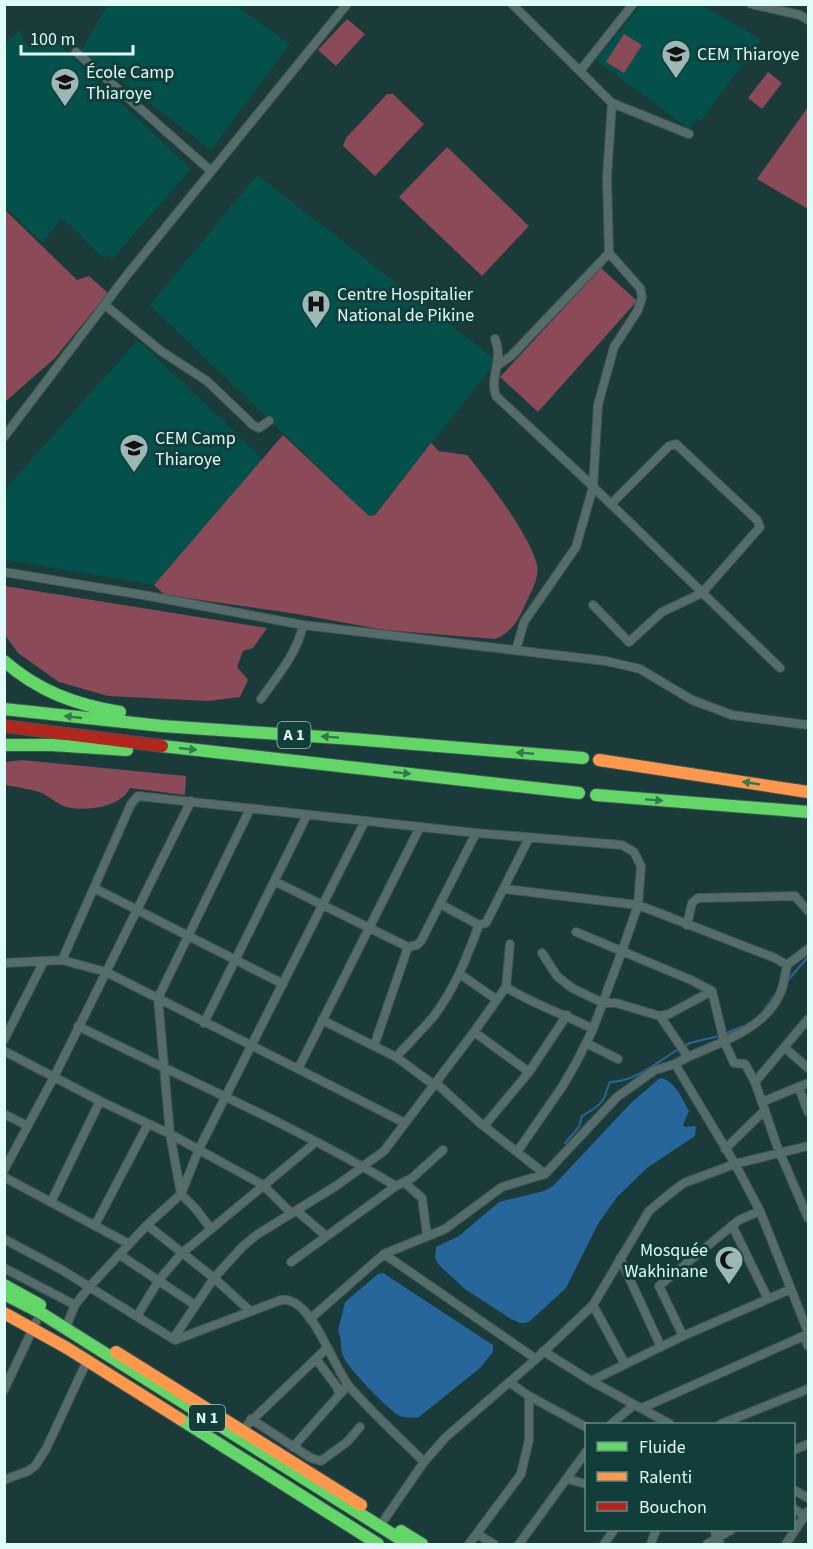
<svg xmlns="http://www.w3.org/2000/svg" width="813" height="1549" font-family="'Source Sans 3',sans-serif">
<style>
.built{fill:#04504b}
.green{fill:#8a4a57}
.water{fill:#27669a}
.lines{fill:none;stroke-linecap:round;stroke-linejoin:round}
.stream{stroke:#27669a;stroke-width:2}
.street-casing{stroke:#3d5553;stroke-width:10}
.fast-casing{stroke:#3d5553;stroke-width:14}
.slow-casing{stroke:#3d5553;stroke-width:14}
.jam-casing{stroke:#3d5553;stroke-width:14}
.street{stroke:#566c6a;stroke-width:8}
.fast{stroke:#63d668;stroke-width:12}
.slow{stroke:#ff974d;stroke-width:12}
.jam{stroke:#b3261e;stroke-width:12}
.oneway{fill:#327a4c}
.labels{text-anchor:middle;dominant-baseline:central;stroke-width:6;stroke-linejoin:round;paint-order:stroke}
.shield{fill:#113d3a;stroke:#a2c3c0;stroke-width:1.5}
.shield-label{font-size:16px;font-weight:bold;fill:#e0fcf9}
.poi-label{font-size:18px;fill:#e0fcf9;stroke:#113d3a;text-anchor:start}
</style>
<rect width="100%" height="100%" fill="#1a3b39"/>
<path class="built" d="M108,4l127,1 55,39 -79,106 -130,-99z
M641,5h60l60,34 -60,82 -4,-3 -8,11 -93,-69z
M19,30l8,17 28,-6 136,128 -78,89 -4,-4 -5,4 -42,-40 -20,25 -37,-36v-163z
M257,175l240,186 -124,155h-4l-219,-211z
M138,340l125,119 -109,126 -149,-25v-71z"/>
<path class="green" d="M347,19l18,15 -29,32 -18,-16z
M624,34l18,11 -18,28 -18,-11z
M768,72l14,11 -20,26 -14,-11z
M387,94h6l31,30 -49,52 -32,-30 3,-8z
M808,107v102l-51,-30z
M447,147l82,79 -47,50 -83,-79z
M4,209l73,71 12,-4 19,17 -53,65 -50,44z
M601,268l36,33 -99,111 -38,-35z
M283,435l86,81 6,-1 56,-72 8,8 28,4c21,26 62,78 70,110 3,13 -7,29 -12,40 -7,16 -13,27 -30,34l-111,-9 -87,-16 -132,-19 -11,-10z
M4,586h1l262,42 -14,20 -10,3 -6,16 11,13 -8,17 -32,4 -100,-5 -49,-14 -41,-29 -13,-18z
M22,760l164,16 -1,19 -55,-7c-9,19 -44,24 -64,19 -9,-3 -16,-10 -24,-14 -12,-4 -26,-6 -37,-8v-23z"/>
<path class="water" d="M660,1078c15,2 22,21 29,33l-6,14 2,2 9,-1 2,1 -1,9 -48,32 -30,29 -19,27 -32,64 -36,33 -5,2h-5l-9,-4 -46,-30 -26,-24 -4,-7 1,-11 23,-11 40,-34 45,-11 9,-5 78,-83z
M383,1273l110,72v7l-13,16 -61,49c-7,1 -13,1 -19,-1 -11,-5 -50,-46 -56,-58 -5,-9 -1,-18 -6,-27l7,-29 33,-28z"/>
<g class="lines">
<path class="stream" d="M788,980l20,-23
M762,1013l14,-20
M724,1034l20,-8
M684,1046l6,-3 29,-7
M565,1143l14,-16 3,-11c8,-5 19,-10 23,-20 2,-5 2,-9 5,-14 26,0 48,-21 69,-33"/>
<g class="street-casing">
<path id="street" d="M512,4l100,99 77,31
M751,4l49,11 8,5
M76,52l135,119
M580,71l53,-67
M105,305l56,46 46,30 46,44 6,3 10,-7
M495,339c9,21 -6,37 1,57l87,81 197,191
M498,365l13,-9 98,-103
M4,437l123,-162 220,-271
M4,572l145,24 154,29 303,36 34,8 52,31 40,15 76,10
M593,605l36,37 33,-30 40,-19 58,-66 -3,-7 -81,-76 -7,2 -58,58
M516,650l8,-28 52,-75 17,-60 5,-82 16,-58 24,-37 4,-13 -2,-9 -31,-35 -2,-76 5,-74
M261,699c16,-23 36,-45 42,-74
M276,882l132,65 9,-2 4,-4 55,-108
M94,888l189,96
M505,889l133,16 137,53 12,7 21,-16
M440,904l39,21 7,-2 43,-85
M687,925l5,-22 6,-5 97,-2 13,15
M576,932l115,48 21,11 12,50 10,22 11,1 10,18 22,64 31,72
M510,944l-4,43c28,18 58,27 87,42
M542,953l15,23 15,12 31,15h13l44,13 9,-2 43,-23
M62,960l69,-156 7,-8 338,37 146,12 12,7 7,14 -3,39 -16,46 -29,78 -17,34 -14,24 -45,65
M4,963l58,-3 44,12 299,151
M460,974l37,26
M660,1016l28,41 -13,7
M322,1020l74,37 38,28
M204,1023l103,-208
M78,1026c106,53 216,99 318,160
M474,1032l55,40
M4,1040l40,-79
M586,1043l32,16
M374,1046l34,-99
M785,1048l23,20
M4,1051l96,50 70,33 93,51 28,28
M396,1057c13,-14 26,-27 38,-41 21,-28 33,-59 45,-91
M688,1057c33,-15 74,-27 91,-61 5,-9 6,-22 8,-31
M298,1069l122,-242
M755,1082l53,-63
M436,1083l44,40 65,51
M799,1088l9,24
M762,1102l46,-19
M4,1114l24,12
M484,1126l45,-54 38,-57
M725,1149l40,-39
M4,1170l50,-93 137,-276
M4,1177l125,67
M405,1183l17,15 5,37
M51,1202l49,-101
M297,1211l29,25
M95,1225l53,-101
M147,1225l67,53 36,33
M732,1225l36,74
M211,1229l-16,-21 -14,-14 -11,-60 -12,-136 92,-189
M4,1239l58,31 113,70 106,-40c30,-5 52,67 68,86 23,27 50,51 75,76
M384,1254l152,105
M120,1255l75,50
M620,1258l41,89
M291,1262l105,-76 16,-8 31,-28
M4,1268l71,37
M593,1305l32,59
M137,1316l22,-36 22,-26 135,-112
M310,1319l74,-65 61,-25 57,-42 43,-13 72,-77 38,-27 20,-6 60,100 25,47 48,121
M68,1322l7,-17 15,-19 57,-61 34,-31 18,-45 166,-328
M683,1336l-24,-50 80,-66 21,-9
M804,1336l4,10
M173,1339l41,-61 29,-32 15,-12 78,-48 48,-35 90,-119 32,-45
M543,1351l48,30 79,43
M316,1359l21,28 2,7
M591,1381l92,-45 108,-47
M509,1382l20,14 57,31
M4,1390l32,-68
M642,1408l166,-74
M251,1419l60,39 10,3 26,-19 13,-15
M611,1424l23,-19
M721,1424l87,-35
M242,1430l85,-82
M293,1447l55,-62
M794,1450l14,-6
M567,1479l19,5
M4,1480l24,-9 7,-5 11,-17 41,-88
M794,1490l14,8
M794,1509l14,9
M384,1520l40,-58 22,-25 90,-78 57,-54 56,-94 19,-16 16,-12 51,-19 73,-18
M714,1530l6,14
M477,1534l17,10
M469,1544l52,-70 8,-34v-44
M519,1544l67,-92
M604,1544l10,-14
M651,1544l5,-14
M707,1544l24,-14
M786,1544l22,-33"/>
</g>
<g class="fast-casing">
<path id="fast" d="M4,661c34,30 72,44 116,51
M4,709l158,17 191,13 230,19
M4,745h48l75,5
M162,746l417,47
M596,795l212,17
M4,1285l36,20
M4,1294l37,19 367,231
M180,1419l198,125
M401,1531l21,13"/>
</g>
<g class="slow-casing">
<path id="slow" d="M599,760l209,32
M4,1313l63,35 113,71
M116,1352l245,153"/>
</g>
<g class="jam-casing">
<path id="jam" d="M4,726l158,20"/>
</g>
<use href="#street" class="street"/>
<use href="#fast" class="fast"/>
<use href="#slow" class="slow"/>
<use href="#jam" class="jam"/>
</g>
<defs><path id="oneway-solid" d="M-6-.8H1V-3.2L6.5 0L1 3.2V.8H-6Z" transform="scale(1.5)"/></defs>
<g class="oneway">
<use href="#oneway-solid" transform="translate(73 717) rotate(-174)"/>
<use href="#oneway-solid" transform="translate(330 737) rotate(-176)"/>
<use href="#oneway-solid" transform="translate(188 749) rotate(6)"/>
<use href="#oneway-solid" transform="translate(525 753) rotate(-175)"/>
<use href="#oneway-solid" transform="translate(402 773) rotate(6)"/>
<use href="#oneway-solid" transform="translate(751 783) rotate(-171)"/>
<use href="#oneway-solid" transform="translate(654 800) rotate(4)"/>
</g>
<defs>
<g id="school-pin" transform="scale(1.5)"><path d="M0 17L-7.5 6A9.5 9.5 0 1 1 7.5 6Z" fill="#9bb8b6" stroke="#113d3a"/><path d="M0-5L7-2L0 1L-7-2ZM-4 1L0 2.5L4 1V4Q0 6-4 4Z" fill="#111"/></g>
<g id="hospital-pin" transform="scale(1.5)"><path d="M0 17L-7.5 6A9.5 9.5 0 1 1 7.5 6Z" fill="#9bb8b6" stroke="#113d3a"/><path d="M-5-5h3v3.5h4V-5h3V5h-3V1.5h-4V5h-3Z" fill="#111"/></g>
<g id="mosque-pin" transform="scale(1.5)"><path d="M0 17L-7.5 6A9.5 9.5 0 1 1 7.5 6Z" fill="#9bb8b6" stroke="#113d3a"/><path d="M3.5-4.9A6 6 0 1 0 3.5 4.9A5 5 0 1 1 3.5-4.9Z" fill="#111"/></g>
</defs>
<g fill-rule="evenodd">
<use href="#school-pin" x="676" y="54"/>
<use href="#school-pin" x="65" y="82"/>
<use href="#hospital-pin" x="316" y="304"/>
<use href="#school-pin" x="134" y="448"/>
<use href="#mosque-pin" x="729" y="1260"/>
</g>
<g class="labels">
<g class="shield">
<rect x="277.5" y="722" width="33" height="26" rx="4.5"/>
<rect x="189" y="1405" width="36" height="26" rx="4.5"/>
</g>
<g class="shield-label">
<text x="294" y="735">A 1</text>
<text x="207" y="1418">N 1</text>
</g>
<g class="poi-label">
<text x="697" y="54">CEM Thiaroye</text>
<text x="86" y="72">École Camp<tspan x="86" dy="21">Thiaroye</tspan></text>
<text x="337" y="294">Centre Hospitalier<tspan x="337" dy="21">National de Pikine</tspan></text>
<text x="155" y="438">CEM Camp<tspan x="155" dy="21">Thiaroye</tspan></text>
<text x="708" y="1250" text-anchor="end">Mosquée<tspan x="708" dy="21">Wakhinane</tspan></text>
</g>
</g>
<rect width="813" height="1549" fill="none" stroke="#e0fcf9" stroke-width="12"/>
<rect x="585" y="1423" width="210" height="108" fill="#113d3a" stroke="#648986" stroke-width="1.5"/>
<rect x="597" y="1442" width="30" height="9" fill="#63d668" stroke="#648986" stroke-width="1.5"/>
<text x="639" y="1453" font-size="18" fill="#e0fcf9">Fluide</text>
<rect x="597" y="1472" width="30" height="9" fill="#ff974d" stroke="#648986" stroke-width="1.5"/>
<text x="639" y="1483" font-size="18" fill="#e0fcf9">Ralenti</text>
<rect x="597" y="1502" width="30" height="9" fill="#b3261e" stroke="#648986" stroke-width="1.5"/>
<text x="639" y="1513" font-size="18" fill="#e0fcf9">Bouchon</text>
<path d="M21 45v9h112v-9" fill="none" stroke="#e0fcf9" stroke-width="3"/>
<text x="30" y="45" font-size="18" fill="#e0fcf9" stroke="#113d3a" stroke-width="4.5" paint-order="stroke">100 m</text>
</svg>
